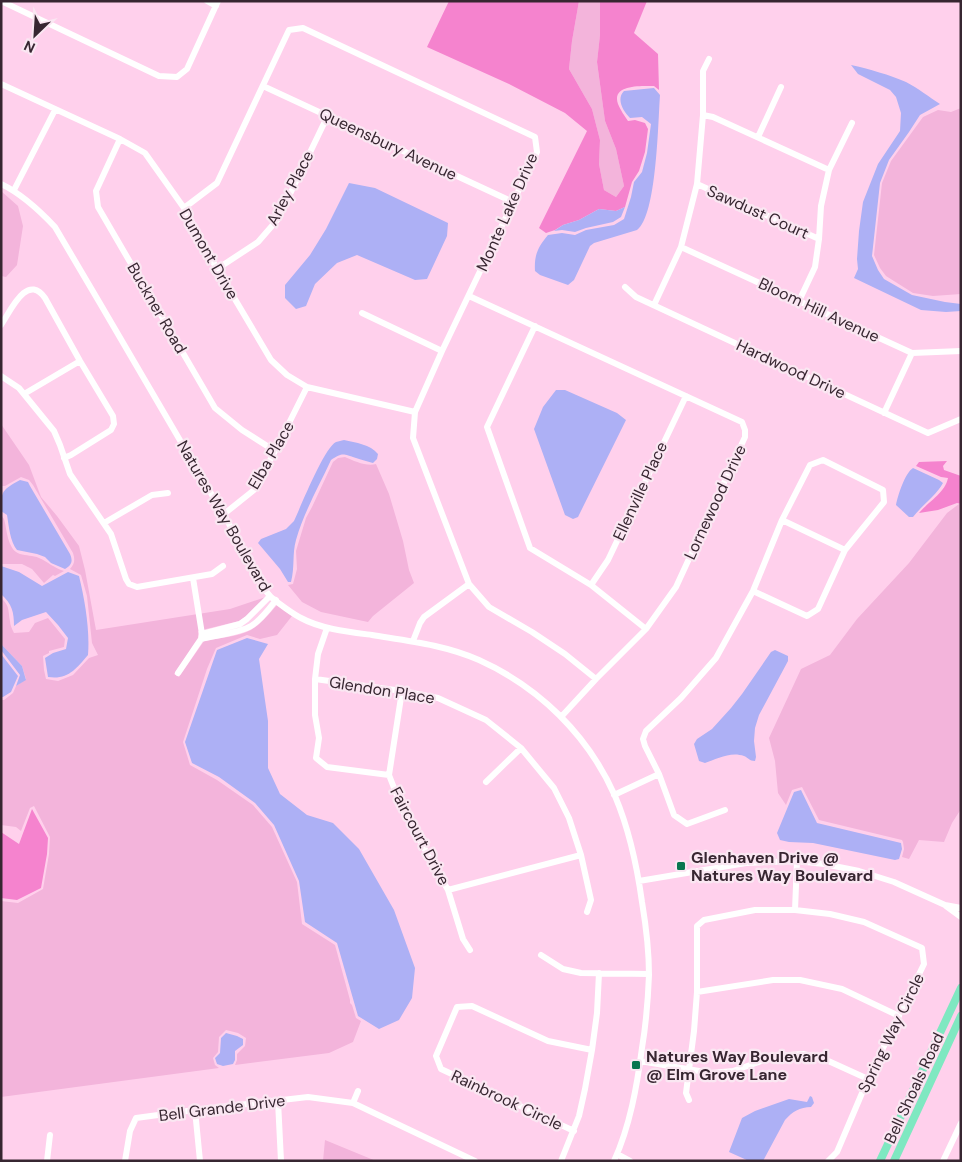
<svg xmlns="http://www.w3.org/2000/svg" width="962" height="1162" font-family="'DM Sans',sans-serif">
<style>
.green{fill:#f3b4db}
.forest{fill:#f583ce}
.water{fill:#adb0f5}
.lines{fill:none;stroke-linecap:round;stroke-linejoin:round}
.minor{stroke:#fff;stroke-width:6}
.major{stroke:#7fe8c1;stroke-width:8}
.poi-dot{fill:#08764f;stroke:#fae7f2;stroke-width:2}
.labels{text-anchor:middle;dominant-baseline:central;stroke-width:4.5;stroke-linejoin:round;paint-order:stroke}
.street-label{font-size:16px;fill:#372631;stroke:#fae7f2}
.poi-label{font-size:16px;font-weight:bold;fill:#372631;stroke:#fae7f2;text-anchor:start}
</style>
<rect width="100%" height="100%" fill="#ffd0ec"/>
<path class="green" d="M579,1h21v34l-3,27 8,59 11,28 8,37 -8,11 -12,-7 -5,-26 1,-24 -8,-31 -23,-40 3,-28z
M961,108v186l-28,2 -20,-3 -27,-17 -6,-8 -6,-13 8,-72 9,-22 32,-44 15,-7 13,2z
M1,191l17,15 5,20 -6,39 -11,12 -5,-1z
M1,424l28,41 12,32 16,19 22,30 6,24 11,60 134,-21 36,-12 -21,20 -6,4 -41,10v9l-24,34 5,3 25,-36c14,-3 34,-4 47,-11 10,-6 18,-16 26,-25l15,11 -15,19 -17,4 -13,-4 -31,13 -9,21 -24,73 7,23 27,15 36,25 19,22 25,55 5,42 33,21 15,55v3l2,2 4,13 5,3 -8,21 -24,11 -94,12 2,-5v-6l8,-8 1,-8 -8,-5 -12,-3 -7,7 -1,15 -5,6 2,7 4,3 -218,29v-196l17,2 25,-14 6,-35 1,-17 -16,-31 -4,2 -9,23 -5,-4 -15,-2v-125h3l9,-7 3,-7 10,-7 -4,-13 -21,-22v-46c9,8 7,12 9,23 0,4 2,8 4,12l15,-1 6,-9 13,-5 17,21 -1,8 -15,4v2l-6,3 1,14 2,9 12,2 15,-6 16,-17 9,-3 -6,-12 -5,-47 -6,-21 -11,-6c5,-5 5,-10 3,-16l-40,-68 -4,-5 -8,-3 -16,9h-3l-1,4z
M345,457c9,4 22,10 31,7l13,30 14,47 6,29 5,13 -41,33 -5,6 -47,-10 -19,-10 -14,-17 5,-1 4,-15 -1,-18 10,-33 6,-11 21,-45 5,-4z
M959,504h2v305l-9,14 -8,19 -25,-2 -10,19 -7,-2 2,-8 -1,-7 -1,-2 -83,-20 -17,-33 -10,3 -6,15 -8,-12 -3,-32 -6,-23 32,-69 29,-14 27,-36 52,-56 38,-50z
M1,515l3,4c3,10 3,31 16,35 6,2 13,1 19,4 9,4 15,10 25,13l-9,5 -2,-1 -9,8 -12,-14 -10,-5h-21z
M325,1140l51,21h-53z"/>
<path class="forest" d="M449,1h130l-7,40 -3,28 23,40 8,31 -1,24 5,26 12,7 8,-11 -8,-37 -11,-28 -8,-59 3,-27v-34h47l-13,32 24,21 1,36 -5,-4c-12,0 -43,-2 -36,18 3,7 6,11 10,17l7,-1 10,3 3,6 -3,23 -6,19 -7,11 -7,25 -9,4 -17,-2 -20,11 -16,5 -8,5 -9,3 -7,-5 48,-97 -22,-18 -56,-29 -82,-37z
M947,461l-4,5 1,4 17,6v28l-4,-1 -19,7 -19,3c9,-11 26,-20 29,-35l-7,-1 -25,-11 3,-4z
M32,809l16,29 -1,16 -6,34 -24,12 -16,-2v-66l18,12z"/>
<path class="water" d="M851,65c18,4 39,10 55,17 12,6 23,15 34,22l-20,11 -11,17 -20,28 -9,23 -8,73 6,14 6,9 28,16 33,7 16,2v7l-15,1 -25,-2 -67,-32 4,-9 -1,-10 2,-28 4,-29 15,-38 22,-33 1,-18 -5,-16 -6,-7 -32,-16z
M654,88l6,7c-2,26 -3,121 -23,135l-43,13 -4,3 -16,34 -6,5 -28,-10 -5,-4c-1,-16 3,-24 13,-36l14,-2 13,2 11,-5 28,-5 10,-6 7,-22 3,-15 8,-10 5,-19 4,-29 -9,-7 -12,1c-7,-7 -14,-19 -6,-27z
M349,183l26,5 73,35 -1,13 -20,43 -12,1 -58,-25 -20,8 -22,21 -9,22 -10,3 -11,-11v-13l25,-30 16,-26z
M625,207l-4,10 -8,5 -27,6 -11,4 -13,-2 -8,1 9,-6 16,-5 20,-11 17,2z
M556,390h9l52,23 9,7 -48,97 -5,2 -8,-4 -31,-86 9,-22z
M344,440c12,3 26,4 34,14l-1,5 -4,4c-6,-2 -12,-3 -17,-5 -13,-4 -13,-6 -25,2 -12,26 -27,52 -35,80 -4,14 -1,27 -5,42h-3l-8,-13 -22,-26 3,-4 25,-10 8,-8c7,-15 30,-73 42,-79 3,-1 5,-1 8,-2z
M913,468l26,12 4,3c-7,13 -21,22 -30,34h-4l-13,-12c2,-10 9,-32 17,-37z
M20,480l8,2 2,4 40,68c3,7 2,11 -5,15l-14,-6 -6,-6 -8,-3 -20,-4c-7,-9 -8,-23 -10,-35l-6,-4c0,-20 1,-21 19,-31z
M1,566l18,6 23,14 26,-14 11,4c6,25 11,54 9,79 -12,14 -20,25 -40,22l-3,-19 8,-5 13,-4 2,-11 -10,-13 -12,-13 -24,8 -8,6c0,-14 -2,-22 -13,-32z
M247,638l21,6 -9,15 9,62v47l12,26 27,21 26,8 26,26 35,61 21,58 -3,30 -13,22 -20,9 -21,-13 -21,-73 -32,-21 -6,-41 -25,-56 -19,-22 -36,-26 -27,-14 -7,-21 32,-92z
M1,644l21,22 4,14 -10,6 4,-11 -19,-25z
M775,650l13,6v5l-29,54 -4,13 -1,13 2,16 -1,4c-6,0 -6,-3 -11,-5 -13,-5 -28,3 -39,7l-6,-2 -5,-17 3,-5 15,-10 19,-21 11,-14 29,-42z
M1,654l17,22 -7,16 -8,5h-2z
M801,790l16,33 84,20 1,6 -3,10 -4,1 -82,-17 -24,-1 -9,-2 -3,-7 17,-41z
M226,1033l11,3 6,3v6l-8,6v9l-2,4 -10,2 -6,-2 -2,-6 5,-5 1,-15z
M810,1096l2,1 2,6 -3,4c-11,0 -19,5 -26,13l-22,41h-14l-20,-9 13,-34 13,-7 34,-12 18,3z"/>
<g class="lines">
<path class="minor" d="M1,1l158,75 18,1 10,-8 31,-68
M207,1l9,5
M1,84l119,55 25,14 39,55 33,61 54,91 16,15 20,12 108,25
M263,86l250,116
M703,115l10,2 116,53
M758,137l23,-50
M120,139l-24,52 2,16 117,201 27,22 33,21
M1,184c21,10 38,26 54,43 55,93 109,186 164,280 12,19 22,39 32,59 6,10 11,22 20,31 7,6 22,17 30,21 20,11 48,14 71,17 37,6 73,10 107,25 60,27 109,75 136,136 14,33 22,70 27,106 4,24 7,49 7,73 -1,25 -3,49 -7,73 -5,38 -12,78 -28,113
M697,184l122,55
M14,190l41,-80
M184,208l33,-25 72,-153 14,-2 232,109 2,15 -95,199 -27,61 -2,26 56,146 20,23 43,25 33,22 31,25
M681,247l231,106 49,-2
M217,269l41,-27 20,-23 50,-104
M625,287l11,10 292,136 33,-14
M469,296l273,126 3,8v7l-69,150 -30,42 -50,50 -35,38
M799,301l16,-34 4,-28 2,-33 8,-36 23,-47
M654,305l27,-58 16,-63 6,-69v-44l6,-12
M362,313l80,38
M1,325c9,-13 26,-53 44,-27l35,63 33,55 1,8 -3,6 -40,25 -7,3
M535,326l-48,101 43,121 61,37 55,44
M1,376l18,12 35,43 6,14 10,29 41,60 15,45 3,5 8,3 75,-13 11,-8
M24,394l56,-33
M884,413l28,-60
M224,514l30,-24 21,-39 32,-64
M782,520l63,30
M104,523l48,-28 16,-2
M591,585l17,-25 78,-164
M327,628l-9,26 -3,25v36l4,23 -3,20 11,9 62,8
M202,634l38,-10 7,-5 23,-23
M201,639c15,-4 39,-6 50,-13 10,-6 18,-17 25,-26
M413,641l7,-18 4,-6 45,-33
M178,673l23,-34 1,-5 -9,-56
M315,679l87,12 36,7 48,22 35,28 33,40 15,30 12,37 10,45 -4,12
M402,691l-13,84 14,36 45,79 15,49 7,11
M486,782l35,-34
M614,795l45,-21
M725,810l-38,14 -13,-9 -15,-41 -14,-28 -2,-7 3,-8 35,-33 35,-40 37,-67 29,-71 28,-55 13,-5 60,30 1,12 -39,48 -27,59 -11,7 -54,-25
M639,881l107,-18 51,-2 27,3 35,7 35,11 51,23 16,3
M448,890l133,-35
M946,906l15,11
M795,910l2,-49
M541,955l22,14 18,4 68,1
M697,992l76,-12h27l42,9 57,27
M640,1061l71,12 22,-2 43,-15 27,-2 21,5 44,20
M689,1100l-3,-7 8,-62 3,-39v-66l7,-6 51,-10h40l35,4 34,8 58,26 2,16 -56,115 -31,73 -9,9
M278,1101l3,60
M353,1103l5,-12
M195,1110l5,51
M574,1131l-133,-62 -5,-13 21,-49 15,-1 76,35 44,9
M617,1154l13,7
M47,1161l3,-26
M125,1161l5,-30 6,-13 59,-8 113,-13 45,6 122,58
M561,1161l18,-45 6,-27 7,-39 5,-37 2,-40
M943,1161l18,-38"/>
<path class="major" d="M880,1161l81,-173
M894,1161l67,-145"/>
</g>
<g class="poi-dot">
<rect x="676" y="861" width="10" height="10" rx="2.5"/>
<rect x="631" y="1060" width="10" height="10" rx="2.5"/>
</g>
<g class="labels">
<g class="street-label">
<text transform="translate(388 144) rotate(25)">Queensbury Avenue</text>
<text transform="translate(290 188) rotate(-62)">Arley Place</text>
<text transform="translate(507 212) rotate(-66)">Monte Lake Drive</text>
<text transform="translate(758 212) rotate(24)">Sawdust Court</text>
<text transform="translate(209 254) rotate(60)">Dumont Drive</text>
<text transform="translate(157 308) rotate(60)">Buckner Road</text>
<text transform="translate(819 310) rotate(25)">Bloom Hill Avenue</text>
<text transform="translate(791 369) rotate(25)">Hardwood Drive</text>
<text transform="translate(271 455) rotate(-60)">Elba Place</text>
<text transform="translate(640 491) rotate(-65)">Ellenville Place</text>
<text transform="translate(715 502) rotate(-65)">Lornewood Drive</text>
<text transform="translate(224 516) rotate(60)">Natures Way Boulevard</text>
<text transform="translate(382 690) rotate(9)">Glendon Place</text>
<text transform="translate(420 836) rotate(62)">Faircourt Drive</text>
<text transform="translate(891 1033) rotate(-64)">Spring Way Circle</text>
<text transform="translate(914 1088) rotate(-65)">Bell Shoals Road</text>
<text transform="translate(507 1100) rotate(25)">Rainbrook Circle</text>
<text transform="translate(222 1108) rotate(-7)">Bell Grande Drive</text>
</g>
<g class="poi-label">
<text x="691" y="857">Glenhaven Drive @<tspan x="691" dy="18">Natures Way Boulevard</tspan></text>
<text x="646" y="1056">Natures Way Boulevard<tspan x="646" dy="18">@ Elm Grove Lane</tspan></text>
</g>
</g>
<rect width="962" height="1162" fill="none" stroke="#372631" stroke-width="5"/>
<g transform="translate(35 35) rotate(205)" stroke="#fae7f2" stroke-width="4" paint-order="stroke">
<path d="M0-4L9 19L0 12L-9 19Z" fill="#372631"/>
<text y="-8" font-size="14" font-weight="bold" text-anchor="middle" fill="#372631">N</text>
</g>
</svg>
